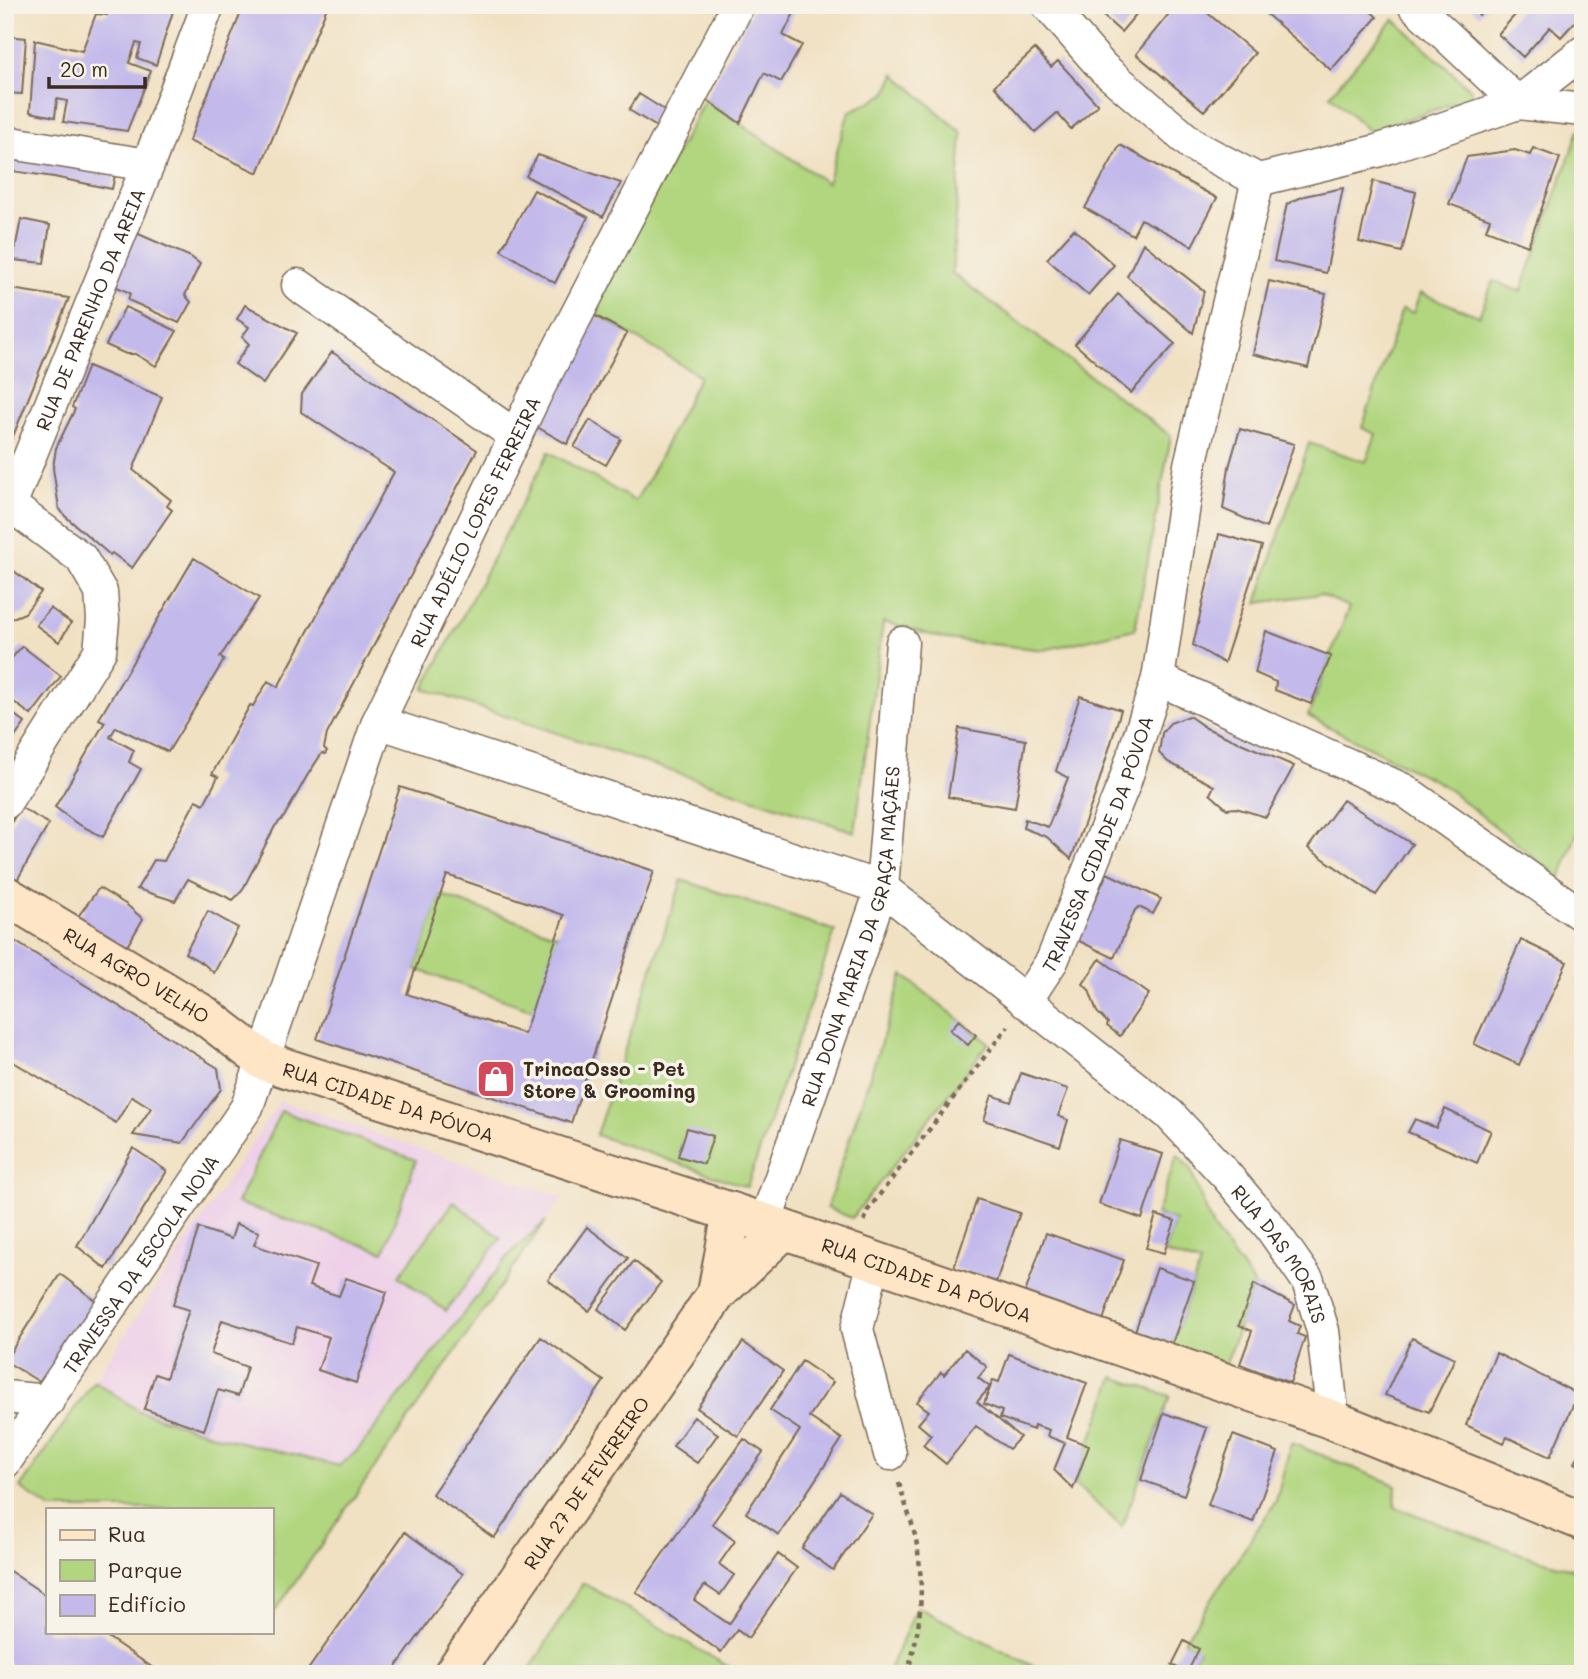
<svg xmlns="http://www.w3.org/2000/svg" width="1588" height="1679" font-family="Mali,sans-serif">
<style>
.built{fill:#eed0e8}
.green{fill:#b1d67f;stroke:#76804e;stroke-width:2}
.building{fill:#c3baeb;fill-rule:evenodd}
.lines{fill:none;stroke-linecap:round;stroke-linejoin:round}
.street-casing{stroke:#7b6a58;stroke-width:35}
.secondary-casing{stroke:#7b6a58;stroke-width:42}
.path{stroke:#7b6a58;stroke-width:4.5;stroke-dasharray:5 5;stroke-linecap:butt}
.street{stroke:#fff;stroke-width:32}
.secondary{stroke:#fde5c5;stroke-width:38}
.labels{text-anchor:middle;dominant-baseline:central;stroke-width:7;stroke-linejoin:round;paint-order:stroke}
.street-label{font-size:19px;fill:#3b2a1e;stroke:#f7f3e8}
.poi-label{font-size:19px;font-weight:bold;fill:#3b2a1e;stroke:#f7f3e8;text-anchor:start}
</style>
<rect width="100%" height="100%" fill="#f7f3e8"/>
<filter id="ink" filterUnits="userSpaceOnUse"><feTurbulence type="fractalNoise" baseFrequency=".0143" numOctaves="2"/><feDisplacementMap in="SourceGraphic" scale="14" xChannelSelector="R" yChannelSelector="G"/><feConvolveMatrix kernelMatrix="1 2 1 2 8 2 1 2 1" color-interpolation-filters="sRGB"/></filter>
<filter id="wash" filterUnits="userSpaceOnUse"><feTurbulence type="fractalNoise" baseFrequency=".00686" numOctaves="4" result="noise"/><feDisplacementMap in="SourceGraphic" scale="28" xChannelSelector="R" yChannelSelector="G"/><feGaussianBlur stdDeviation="1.57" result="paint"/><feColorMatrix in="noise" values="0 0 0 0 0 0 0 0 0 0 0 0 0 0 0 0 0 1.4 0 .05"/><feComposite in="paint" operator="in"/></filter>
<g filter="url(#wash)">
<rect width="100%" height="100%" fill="#f1e1c3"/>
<path class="built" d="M280,1101l283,96 -17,24 -36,33 -153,197 -19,15 -118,-29 -81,-26 -45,-30z"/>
<path class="green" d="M1394,19l78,72v4l-4,4 -99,32 -39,-36z
M895,74l67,59 -10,140 219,163 -36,193 -91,21 -98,-11 -63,-17 -28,210 -431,-143 125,-237 86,49 13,-21 52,-104 -107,-64 112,-213 122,84 22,-71 37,-18z
M1579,130h4v687l-23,61 -117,-93 -135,-69 41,-109 -29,-13 -63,9 52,-160 57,19 10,-28 -14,-6 40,-119 11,4 7,-20 59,23 14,-35 28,11z
M682,880l153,51 -88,256 -151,-52z
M440,895l118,40 -25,75 -118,-41z
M903,975l86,68 -137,175 -25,-10z
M281,1111l135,49 -32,92 -147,-49z
M1177,1155l13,13 23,60 41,56 -29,82 -54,-19 29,-83 -36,-11 11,-32 -19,-6z
M454,1202l47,36 -55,73 -47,-35z
M546,1221l-275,396v-108h-220l-31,-21 74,-107 45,30 81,26 119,29 18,-15 153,-197z
M1114,1377l56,19 -48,131 -47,-43z
M1291,1443l105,42 -1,22 132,49 56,16v102h-430c14,-14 18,-8 34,-2l12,-22 -15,-9 92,-140z
M583,1583l158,91h-214z
M917,1607l132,67h-162z"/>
<g id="blocks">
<path class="building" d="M107,5h68l-19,60 -19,-7 4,-14 -5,-1 -7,20 22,8 -24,60 -64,-9 4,-21 -10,-2 -2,18 -25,-5 5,-72 47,11 14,-37 11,1z
M244,5h84l-70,168 -69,-32z
M755,5h43l-15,30 19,10 -21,37 -17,-9 -24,50 -35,-24z
M1091,5h53l-23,27z
M1176,5h22l57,48 -51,58 -68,-57z
M1270,5h94l13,12 -46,53 -67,-58z
M1468,5h20l-9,10z
M1524,5h59v8l-22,24 -11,-10 -27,30 -25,-23z
M5,36l21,2 -4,56 -17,-1z
M1035,49l16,18 7,-6 40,44 -27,24 -14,-16 -22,19 -41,-46z
M639,94l27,17 -9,16 -28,-17z
M1120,145l97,53 -25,48 -51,-27 -8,16 -48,-27z
M1533,148l27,10 -32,88 -42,-16 4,-11 -41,-15 18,-47 48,-7 15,5z
M5,151l110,24 -3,14 -58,-12 -49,-7z
M538,155l83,28 -18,34 -77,-41z
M1373,181l43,11 -14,60 -43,-10z
M1343,188l-17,85 -52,-12 13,-57 17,-8z
M534,190l54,27 -33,66 -54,-33z
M21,219l29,6 -6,38 -31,-3z
M1074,229l40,36 -26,30 -41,-36z
M134,232l57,25 9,7 -15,31 6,7 -12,21 -51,-23 2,-7 -17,-8z
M1143,243l61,48 -11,42 -66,-57z
M1269,281l57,13 -18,74 -55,-14z
M5,288l64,10 -64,158z
M1118,294l57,50 -44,49 -56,-49z
M245,305l52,28 -34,51 -28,-20 14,-20 -7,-7 7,-10 -12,-8z
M125,307l52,24 -21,35 -21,-12h-9l-20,-9z
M592,314l35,19 -60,111 -35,-20z
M332,352l145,98 -150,284 -3,14 3,3 -2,3 -3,-1 -15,23 -23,41 -9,9 -33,65 -9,9 -45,-21 -13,22 -38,-12 17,-29 10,1 32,-61 8,4 14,-27 -6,-3 38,-69 3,1 15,-25 10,6 116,-215 -93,-60 1,-18z
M88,366l74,31 -29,73 38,30 -4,6 5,4 -40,58 -20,-15 -2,2 -45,-39 -6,-8 -6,-40 3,-20 19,-39 -3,-2z
M590,420l31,19 -15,26 -32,-18z
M1240,429l54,15 -28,84 -43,-19 6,-42z
M1219,534l43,12 -38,117 -31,-18z
M194,558l65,40 -39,59 4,3 -56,92 -52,-25 -6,10 24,13 -5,12 12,7 -38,68 -27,-14 -21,-16 50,-85 -6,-3z
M5,564l36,28 -16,21 -15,6 -5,-4z
M50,608l21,15 -12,19 -23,-17z
M1266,631l65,25 -20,48 -36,-14 1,-8 -21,-9z
M22,646l39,30 -30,39 -26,-20v-29z
M1080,696l41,14 -26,85 -24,64 -24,-22 -24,-9 2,-9 23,8 20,-49 -12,-7z
M5,707l20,16 -20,28z
M1189,716l17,12 88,38 -28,51 -30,-9 -9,1 -17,-15 4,-8 -46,-24 -9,-9 3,-20 8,-10z
M959,728l67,12 -11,68 -67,-11z
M400,787l254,84 -83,252 -254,-84zM447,875l117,40 -40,119 -117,-40z
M1343,800l69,44 -36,51 -68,-47z
M20,807l29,17 -33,58 -11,-7v-41z
M1107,873l54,26 -8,15 -14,-7 -4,3 -21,48 -37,-18z
M99,888l28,17 16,14 -17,29 -52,-26z
M208,911l30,17 -24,45 -10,-9 -19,-11z
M5,935l213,133 3,21 -39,54 -49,-8 18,-27 -19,-12 -16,27 -111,-66z
M1521,940l46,22 -48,103 -45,-21z
M1100,959l49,35 -29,42 -13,-10 1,-3 -11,-11 -8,-22 -6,-6z
M959,1020l17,15 -8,10 -18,-15z
M1021,1073l47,16 -10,27 10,4 -8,26 -76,-26 8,-25 19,7z
M1445,1109l46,22 -14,32 -69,-31 7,-13 21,9z
M687,1128l26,8 -9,28 -26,-8z
M1120,1140l43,14 -21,65 -43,-15z
M133,1148l34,23 -61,98 -29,-23z
M977,1199l43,14 -24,69 -42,-14z
M1156,1215l19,6 -11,32 -18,-5z
M236,1224l23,8 -5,13 62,21 -7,20 30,10 7,-18 41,14 -31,91 -38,-13 11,-33 -32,-10 -5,16 -70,-23 -11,34 36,13 -9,29 -20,-6 -14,40 -60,-21 11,-35 11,4 23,-68 -16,-5 26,-77 32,11z
M587,1227l41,31 -39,53 -41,-31z
M1046,1233l78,27 -22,63 -78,-27z
M634,1261l27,21 -36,48 -27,-21z
M1157,1268l37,13 -23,66 -37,-13z
M60,1274l40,30 -52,83 -43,-26z
M1254,1284l41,21 -6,16 11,5 -3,8 8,3 -15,46 -50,-19 12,-33 -13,-6z
M541,1337l63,44 -110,157 -62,-44z
M1412,1338l43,20 -26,54 -44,-17z
M743,1342l40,29 -45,65 -41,-28z
M965,1349l22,18 -9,11 12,9 -13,15 43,35 -11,12 -33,-23 -30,38 -23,-19 8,-10 -13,-11 11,-13 -12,-9 24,-30 3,3z
M1496,1353l82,41 -28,63 -43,-20 -3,6 -38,-18z
M1009,1354l78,29 -20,54 22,9 -16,43 -19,-19 11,-27 -18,-7 2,-6 -15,-5 -1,5 -33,-12 2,-7 -18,-7 9,-24 6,2z
M802,1361l31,21 -24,35 33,22 -63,96 -33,-22 54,-83 -30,-20z
M1164,1413l43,15 -23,67 -43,-15z
M694,1417l24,17 -21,29 -24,-17z
M1233,1435l45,17 -25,70 -45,-17z
M744,1439l19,13 -51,72 23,17 -16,23 15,11 -14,20 -15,-10 -11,15 35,24 49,-70 19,14 -49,70 -11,-8 -16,22 -85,-60z
M1583,1446v21l-8,-4z
M840,1492l32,22 -39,56 -31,-22z
M405,1532l58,42 -72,100h-86z
M5,1568l42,28v36h53l62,42h-137l-20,-13z
M1184,1641l15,8 -12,24 -15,-8z"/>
</g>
</g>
<g filter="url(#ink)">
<use href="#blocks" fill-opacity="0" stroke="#7b6a58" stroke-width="2"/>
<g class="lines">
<g class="street-casing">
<g id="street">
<path d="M1048,5l55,63 91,78 64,34 119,-29 141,-48 65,-51"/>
<path d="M1414,5l104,98 65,7"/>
<path d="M5,142l143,23"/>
<path d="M1258,180l-68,285 -32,214 246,111 179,126"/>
<path d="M298,285l218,151"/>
<path id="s1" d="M378,722l504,166 287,226 57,61 45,53 37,53 15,50 10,89"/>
<path id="s2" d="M5,803l95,-152 3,-31 -2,-28 -20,-34 -71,-53 138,-340 60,-160"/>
<path id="s3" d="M1025,1002l27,-41 72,-177 34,-105"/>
<path id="s4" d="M765,1223l117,-335 20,-245"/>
<path d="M874,1261l-17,68 33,125"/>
<path d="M5,1397l43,4"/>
<path id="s5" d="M5,1462l242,-355 131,-385 160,-333 200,-384"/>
</g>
</g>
<g class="secondary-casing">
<g id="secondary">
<path id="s6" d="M5,895l199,120 60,46 501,162 568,197 250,101"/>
<path d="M717,1293l15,-81"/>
<path id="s7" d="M453,1674l264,-381 67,-63"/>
</g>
</g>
<path class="path" d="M864,1221l4,-11 140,-184
M899,1483c5,19 13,38 17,57 9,47 5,89 -9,134"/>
<use href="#street" class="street"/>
<use href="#secondary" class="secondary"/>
</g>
</g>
<defs>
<g id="shop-square" transform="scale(2.0125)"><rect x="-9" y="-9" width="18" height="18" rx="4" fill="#d1495b" stroke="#f7f3e8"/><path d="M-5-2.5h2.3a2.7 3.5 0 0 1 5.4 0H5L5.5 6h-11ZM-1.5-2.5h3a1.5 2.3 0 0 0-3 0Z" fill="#fff"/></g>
</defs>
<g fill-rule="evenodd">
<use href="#shop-square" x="496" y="1079"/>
</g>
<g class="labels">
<g class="street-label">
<text stroke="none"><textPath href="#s2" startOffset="578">RUA DE PARENHO DA AREIA</textPath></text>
<text stroke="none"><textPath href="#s5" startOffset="1059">RUA ADÉLIO LOPES FERREIRA</textPath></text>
<text stroke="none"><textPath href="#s3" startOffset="175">TRAVESSA CIDADE DA PÓVOA</textPath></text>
<text stroke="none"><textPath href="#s4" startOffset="301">RUA DONA MARIA DA GRAÇA MAÇÃES</textPath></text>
<text stroke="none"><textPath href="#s6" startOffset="154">RUA AGRO VELHO</textPath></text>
<text stroke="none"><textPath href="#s6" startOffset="439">RUA CIDADE DA PÓVOA</textPath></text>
<text stroke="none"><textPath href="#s1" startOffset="1076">RUA DAS MORAIS</textPath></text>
<text stroke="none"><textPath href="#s5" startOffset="240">TRAVESSA DA ESCOLA NOVA</textPath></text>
<text stroke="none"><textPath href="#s6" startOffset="1006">RUA CIDADE DA PÓVOA</textPath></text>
<text stroke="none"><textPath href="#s7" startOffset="233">RUA 27 DE FEVEREIRO</textPath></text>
</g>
<g class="poi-label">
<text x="523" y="1068">TrincaOsso - Pet<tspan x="523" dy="22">Store &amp; Grooming</tspan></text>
</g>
</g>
<rect width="1588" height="1679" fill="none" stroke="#f7f3e8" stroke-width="28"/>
<rect x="46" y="1508" width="228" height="126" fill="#f7f3e8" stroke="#aca397" stroke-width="2"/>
<rect x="60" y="1530" width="35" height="10" fill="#fde5c5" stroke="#aca397" stroke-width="2"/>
<text x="108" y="1542" font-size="21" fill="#3b2a1e">Rua</text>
<rect x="60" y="1560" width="35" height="21" fill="#b1d67f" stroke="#aca397" stroke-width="2"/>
<text x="108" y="1578" font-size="21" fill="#3b2a1e">Parque</text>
<rect x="60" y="1595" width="35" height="21" fill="#c3baeb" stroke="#aca397" stroke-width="2"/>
<text x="108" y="1612" font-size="21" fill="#3b2a1e">Edifício</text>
<path d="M49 77v10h96v-10" fill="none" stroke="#3b2a1e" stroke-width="3.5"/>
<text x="60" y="77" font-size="21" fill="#3b2a1e" stroke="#f7f3e8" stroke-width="5" paint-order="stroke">20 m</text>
</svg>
